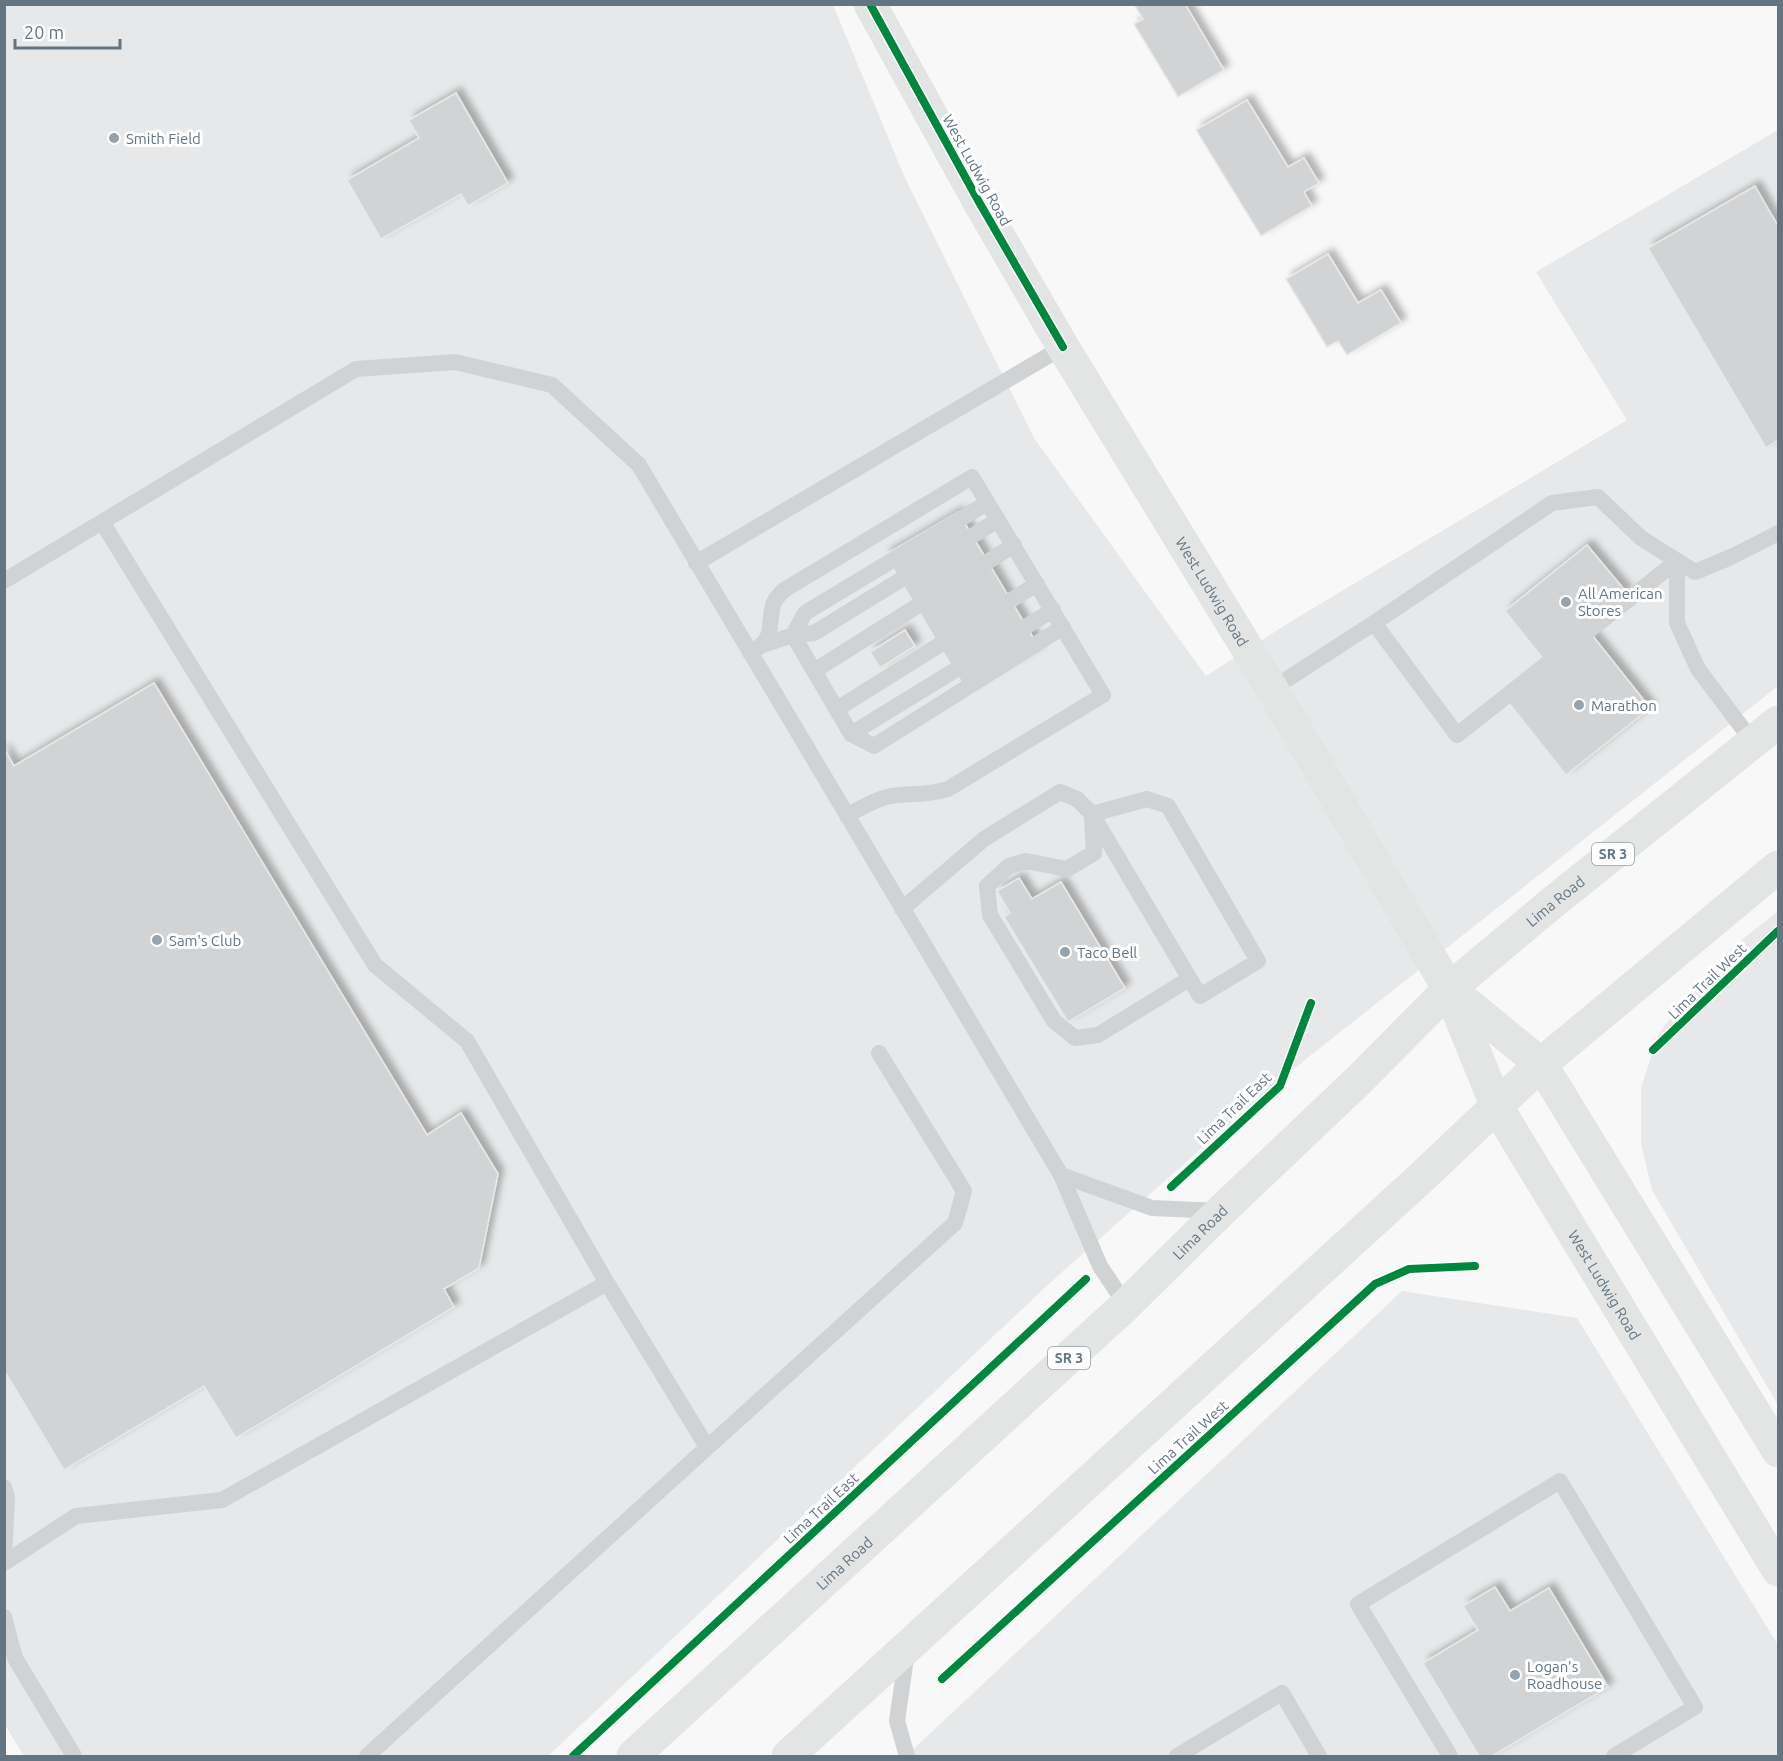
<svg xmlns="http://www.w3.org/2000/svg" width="1783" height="1761" font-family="Ubuntu,sans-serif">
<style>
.built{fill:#e7e8e9}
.building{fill:#d2d3d4;stroke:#e8e8e8;stroke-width:1.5;filter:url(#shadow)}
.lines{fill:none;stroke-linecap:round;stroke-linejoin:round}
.lane{stroke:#d0d2d3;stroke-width:16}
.secondary{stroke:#e3e4e4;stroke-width:33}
.highway{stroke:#e3e4e4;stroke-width:33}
.cycleway-casing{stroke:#fff;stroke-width:11}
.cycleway{stroke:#00873e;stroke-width:8}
.poi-dot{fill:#97a3ac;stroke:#fff;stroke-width:2}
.labels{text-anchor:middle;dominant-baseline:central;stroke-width:6;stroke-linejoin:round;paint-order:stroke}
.shield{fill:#fff;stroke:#929ea8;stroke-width:1.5}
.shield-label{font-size:14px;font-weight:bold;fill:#637583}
.poi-label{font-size:15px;fill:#637583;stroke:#fff;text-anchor:start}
.street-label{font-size:15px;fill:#637583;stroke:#fff}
</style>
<defs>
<filter id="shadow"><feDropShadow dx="5.5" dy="-5.5" stdDeviation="3" flood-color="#0004"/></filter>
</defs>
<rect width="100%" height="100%" fill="#f8f8f8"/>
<path class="built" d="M5,5h828l72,173 129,260 172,238 84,-54 337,-202 -91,-148 242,-142v556l-506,400 -220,195 -504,475h-524l-19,-31z
M1778,911v494l-126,-215 -11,-46v-56l17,-53 35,-47 50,-49z
M1402,1291l175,27 201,327v111h-872z"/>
<path class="building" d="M1134,4h51l39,66 -46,27 -44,-73 9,-5z
M456,93l52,90 -40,23 -7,-12 -80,45 -34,-59 72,-42 -10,-18z
M1247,100l41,67 16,-9 15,25 -15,9 8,14 -51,30 -65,-106z
M1755,186l23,40v214l-12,8 -118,-200z
M1328,254l30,49 23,-13 20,33 -54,32 -9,-14 -11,6 -41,-68z
M958,512l82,137 -73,43 -82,-137z
M1587,545l40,48 -82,68 -40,-50z
M905,630l10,16 -35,22 -10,-16z
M1592,635l58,73 -84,67 -58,-73z
M154,683l273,452 34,-22 37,61 -19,94 -35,21 10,18 -218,131 -32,-52 -140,84 -60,-100v-621l10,17z
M1019,878l13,21 29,-17 64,106 -57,34 -64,-105 6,-4 -13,-22z
M1495,1587l15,24 39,-23 59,99 -116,69h-13l-56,-93 55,-33 -15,-24z"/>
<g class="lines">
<path class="lane" d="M1677,561v62l21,46 55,73
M696,563l367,-216
M4,581l352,-212 99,-7 97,23 87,80 422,710 39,91 26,39
M1374,623l83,112 220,-174
M793,635l12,-22 182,-110
M793,635l21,-2 184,-113
M763,645l30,-10 58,99 23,12 189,-119
M750,653c26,-15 17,-23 23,-48 1,-5 7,-11 11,-15l188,-113 131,218 -155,94c-22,7 -37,4 -57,7 -15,3 -31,12 -44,20
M814,671l200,-126
M1272,689l102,-66 178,-120 46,-6 43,41 54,34 36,-15 47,-24
M837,709l200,-125
M851,734l202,-124
M1092,818l2,35 -27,16 -41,-8 -17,5 -22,20 3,29 64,106 21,17 23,-3 91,-56
M902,909l82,-70 76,-47 17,7 15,15 55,-15 21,7 90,155 -58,35 -108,-182
M1061,1175l91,33 68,3
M607,1283l100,164
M4,1487l3,10 -3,63
M4,1563l72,-47 146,-16 385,-217 -140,-242 -92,-76 -273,-443
M4,1617l11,41 59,98
M367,1756l588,-533 9,-32 -85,-138
M907,1756l-10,-35 10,-70
M1177,1756l105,-63 37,63
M1450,1756l-92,-152 202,-123 135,226 -81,49"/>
<g class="secondary">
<path id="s1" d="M870,4l109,198 84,145 209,342 177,300 48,118 281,463"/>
<path d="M1453,992l88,72 237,387"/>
</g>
<g class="highway">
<path id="s2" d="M633,1756l493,-451 95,-94 140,-133 88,-89 103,-86 226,-181"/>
<path d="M788,1756l635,-580 118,-112 237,-197"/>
</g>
<g class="cycleway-casing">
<path id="cycleway" d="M870,4l109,198 84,145
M1653,1050l125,-119
M1171,1187l109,-101 31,-83
M942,1679l433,-395 34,-15 66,-3
M573,1756l513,-477"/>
</g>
<use href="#cycleway" class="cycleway"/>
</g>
<g class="poi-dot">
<circle cx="114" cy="138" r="6"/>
<circle cx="1566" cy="602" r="6"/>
<circle cx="1579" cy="705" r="6"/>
<circle cx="157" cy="940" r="6"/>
<circle cx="1065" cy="952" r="6"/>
<circle cx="1515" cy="1675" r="6"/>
</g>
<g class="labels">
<g class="shield">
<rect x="1592" y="843" width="42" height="22" rx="4.5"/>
<rect x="1048" y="1347" width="42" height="22" rx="4.5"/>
</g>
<g class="shield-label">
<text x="1613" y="854">SR 3</text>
<text x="1069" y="1358">SR 3</text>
</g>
<g class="poi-label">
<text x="126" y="138">Smith Field</text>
<text x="1578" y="593">All American<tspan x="1578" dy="17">Stores</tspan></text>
<text x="1591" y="705">Marathon</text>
<text x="169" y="940">Sam's Club</text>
<text x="1077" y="952">Taco Bell</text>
<text x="1527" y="1666">Logan's<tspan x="1527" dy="17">Roadhouse</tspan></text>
</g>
<g class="street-label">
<text transform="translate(977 170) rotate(61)">West Ludwig Road</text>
<text stroke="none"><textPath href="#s1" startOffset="680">West Ludwig Road</textPath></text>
<text stroke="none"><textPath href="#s2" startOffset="1258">Lima Road</textPath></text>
<text transform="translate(1707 981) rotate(-44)">Lima Trail West</text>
<text transform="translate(1234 1108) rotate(-44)">Lima Trail East</text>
<text stroke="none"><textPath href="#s2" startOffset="772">Lima Road</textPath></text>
<text stroke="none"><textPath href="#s1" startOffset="1478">West Ludwig Road</textPath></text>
<text transform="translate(1188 1437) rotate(-42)">Lima Trail West</text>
<text transform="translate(821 1508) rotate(-43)">Lima Trail East</text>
<text stroke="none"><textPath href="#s2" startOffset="286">Lima Road</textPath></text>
</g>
</g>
<rect width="1783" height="1761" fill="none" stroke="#637583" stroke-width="12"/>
<path d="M15 39v9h105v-9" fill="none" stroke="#637583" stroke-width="3"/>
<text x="24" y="39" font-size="18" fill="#637583" stroke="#ffffff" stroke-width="4.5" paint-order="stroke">20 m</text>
</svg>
